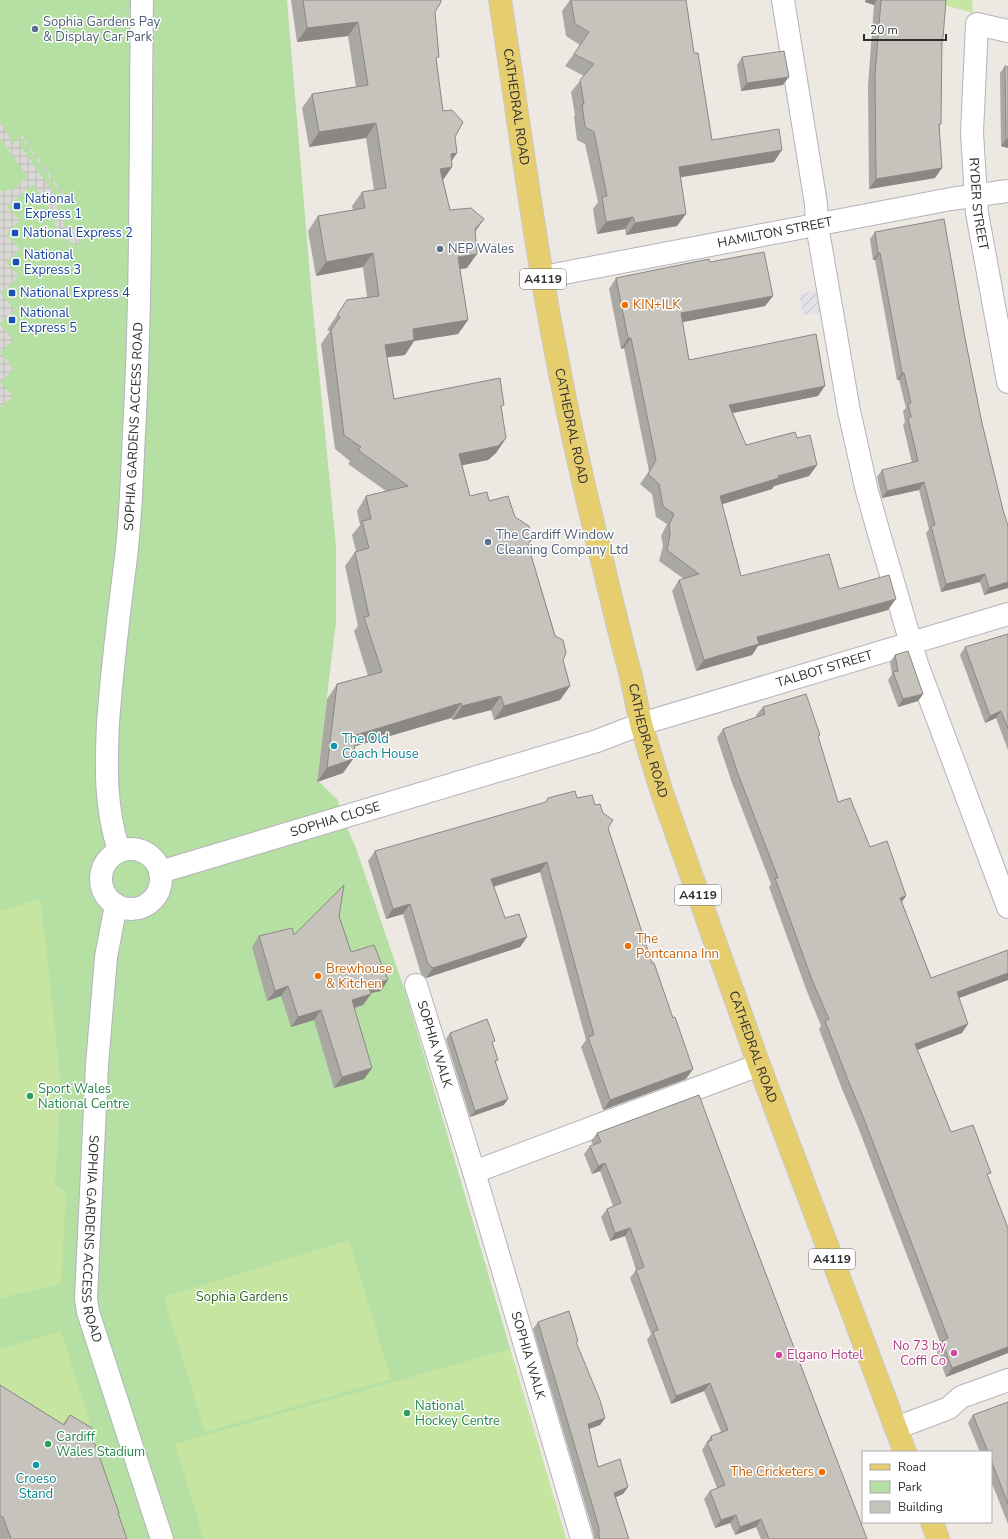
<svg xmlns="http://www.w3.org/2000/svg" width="1008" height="1539" font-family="'Nunito Sans',sans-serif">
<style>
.industrial{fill:url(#industrial-furrows)}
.park{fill:#b6dfa3}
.pitch{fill:#c6e5a0}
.plaza{fill:url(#plaza-grid);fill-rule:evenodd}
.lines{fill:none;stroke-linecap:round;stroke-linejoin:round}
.minor-casing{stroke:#b2b3bc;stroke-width:24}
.major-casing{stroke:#c9c9c9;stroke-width:24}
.minor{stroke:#fff;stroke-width:22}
.major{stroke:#e6cd6e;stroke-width:22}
.wall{fill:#aaa8a3}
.shaded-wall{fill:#8b8884}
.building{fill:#c6c3bd;stroke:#8b8884}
.service-dot{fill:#5c6f8a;stroke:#fff;stroke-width:1.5}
.transit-dot{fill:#1a4fb4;stroke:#fff;stroke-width:1.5}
.food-dot{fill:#e8710a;stroke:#fff;stroke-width:1.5}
.culture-dot{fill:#0f9aa8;stroke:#fff;stroke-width:1.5}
.leisure-dot{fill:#2e9e5b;stroke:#fff;stroke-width:1.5}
.hotel-dot{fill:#d1479c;stroke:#fff;stroke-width:1.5}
.labels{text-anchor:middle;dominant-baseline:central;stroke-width:3;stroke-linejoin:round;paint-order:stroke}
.shield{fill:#fff;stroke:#6d6d6d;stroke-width:1}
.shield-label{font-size:12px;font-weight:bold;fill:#2e2e2e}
.service-label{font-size:13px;fill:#4e5e75;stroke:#fff;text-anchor:start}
.street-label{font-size:13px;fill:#2e2e2e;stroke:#fff}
.transit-label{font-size:13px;fill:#164399;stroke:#fff;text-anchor:start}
.food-label{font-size:13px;fill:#c56008;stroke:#fff;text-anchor:start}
.culture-label{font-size:13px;fill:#0d838f;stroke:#fff;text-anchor:start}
.leisure-label{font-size:13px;fill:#27864d;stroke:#fff;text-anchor:start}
.park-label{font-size:13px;fill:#2e6622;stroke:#fff}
.hotel-label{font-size:13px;fill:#b23c85;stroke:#fff;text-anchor:end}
</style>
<defs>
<pattern id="industrial-furrows" width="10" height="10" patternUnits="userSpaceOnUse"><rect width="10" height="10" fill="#e3e1e7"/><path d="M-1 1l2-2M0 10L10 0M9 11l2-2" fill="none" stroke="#c3c1c6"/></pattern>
<pattern id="plaza-grid" width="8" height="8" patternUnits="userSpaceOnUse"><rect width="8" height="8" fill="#dad8d4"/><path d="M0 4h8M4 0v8" fill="none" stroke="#bbbab6"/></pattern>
</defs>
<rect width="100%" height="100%" fill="#ede9e2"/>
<path class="industrial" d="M821,290l3,22 -21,3 -4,-21z"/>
<path class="park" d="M0,0h287l25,299 24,247v76l-19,158 21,20 2,12 16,36 50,146 160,545h-566z"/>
<path class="pitch" d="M927,0h45l1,13z
M40,899l8,64 13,125 -6,94 2,5 9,5 -5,92 -61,14v-387z
M349,1240l42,139 -186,53 -41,-135z
M61,1331l65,208h-126v-190z
M510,1349l56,190h-362l-29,-95z"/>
<path class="plaza" d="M0,122l13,21 9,-7 44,61 -10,7 7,17 1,6 16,2 -2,17 -21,-11 -3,-19 -21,-32 -26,23 13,13 -14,14 14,15 -14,13 13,14 -18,18 14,16 -15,14v-133l12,-1 16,-13 -28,-39zM22,139l41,57 -5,3 -40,-56z
M0,325l14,15 -14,12 14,17 -14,13z
M0,382l13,15 -13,10z"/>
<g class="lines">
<g class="minor-casing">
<g id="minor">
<path d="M783,0l33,204 1,21 32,186 18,80 11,39 39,134 91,243"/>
<path id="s1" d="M1008,31l-31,-7 -5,109 5,80 31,169"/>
<path id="s2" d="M543,277l408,-78 57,-8"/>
<circle cx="131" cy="879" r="30"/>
<path id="s3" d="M119,850c-14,-41 -13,-83 -11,-127 4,-56 11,-110 18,-166 5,-41 6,-83 8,-124 8,-144 6,-289 8,-433"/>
<path id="s4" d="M160,872l437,-131 44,-17 367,-110"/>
<path id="s5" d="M116,905l-10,52 -9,108 -11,233 2,14 74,227"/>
<path id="s6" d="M416,985l58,187 108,367"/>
<path d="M474,1172l285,-107"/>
<path d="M896,1428l53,-20 12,-11 47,-17"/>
</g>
</g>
<g class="major-casing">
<g id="major">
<path id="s7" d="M500,0c19,121 34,242 58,363 18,95 42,189 65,283l8,30 10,48 21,69 97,272 146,387"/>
<path d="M932,1522l6,17"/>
</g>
</g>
<use href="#minor" class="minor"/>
<use href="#major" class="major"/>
</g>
<path class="wall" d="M291,0h150l-6,12 1,49 7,50 12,26 2,16 -6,9 1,5 -9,13 7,30 34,9 -9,13 -8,36 -7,1 8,51 -10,14 -44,7 -9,14 -18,2 7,42 107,10 5,29 -10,15 -8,7 -26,5 8,31 19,5 26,16 13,28 35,115 7,26 -10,14 -66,20 -3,-10 -38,10 -2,-2 -97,28 -1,13 -10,14 -26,9 10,-83 10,-15 31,-8 -14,-45 4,-5 -13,-60 10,-14 1,-1 -4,-16 8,-10 -3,-14 9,-15 20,-5 -38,-27 2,-3 -15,-12 -14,-105 9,-13 -3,-1 20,-30 20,-3 -4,-30 -47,9 -8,-45 10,-15 35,-6 -1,-4 10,-14 12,-2 -8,-52 -57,9 -7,-39 10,-14 44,-7 -8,-51 -51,6z
M570,0h116l8,53 18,87 62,22 -94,15 -3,49 -51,9 -1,-6 -28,5 -4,-25 5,-7 -13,-58 -8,-4 -3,-23 1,-2 -4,-23 13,-16 -19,-10 15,-21 -14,-9 -4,-25z
M865,0h81l-4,39 -2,87 -5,52 -66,11 -1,-104 6,-80 -9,-3z
M742,57l41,28 -42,6 -4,-26z
M1005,66l3,82 -7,-2 -1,-73z
M875,232l133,356 -24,7 -4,-13 -39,10 -15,-59 3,-4 -10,-39 -37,8 -5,-21 5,-7 30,-7 -9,-38 2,-3 -2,-11 3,-3 -7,-28h-2l-22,-120h-2l-3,-21z
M710,262l63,34 -8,10 -83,16 7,38 129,36 -85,17 13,32 51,-7 20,27 -8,11 -35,10 -2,3 -50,15 19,72 98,13 49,21 -130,36 -6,9 -56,16 -24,-80 7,-11 5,-1 -25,-18 4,-15 -2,-10 6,-12 -11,-7 -4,-23 -12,-10 9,-13 -25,-123 -3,1 -12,-60 7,-11z
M1008,634v116l-12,-32 -11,5 -25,-68 5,-8z
M895,655l28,39 -5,7 -20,6 -10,-27 4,-6 -2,-12z
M763,707l55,30 20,65 32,45 36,49 -4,6 29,76 77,-28v30l-49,18 3,35 -45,17 34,82 37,45 20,176 -62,24 -10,-28 4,-7 -82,-215 -16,-38 -23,-60 2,-3 -15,-37 -37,-102 2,-3 -39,-101 -15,-45 6,-9 34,-12 -1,-2z
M577,798l18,7 13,23 44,135 21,55 13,61 -83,31 -22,-63 5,-7 -46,-168 -46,15 11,31 22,19 -7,10 -94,31 -5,-4 -18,-60 -17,5 -18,-58 7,-10z
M339,916l12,36 30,39 -11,2 1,1 -8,11 -9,3 18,60 -8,11 -30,9 -20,-68 -23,7 -10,-31 -14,5 -15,-54 7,-11 35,-1z
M450,1033l43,12 11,60 -34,12 -24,-78z
M597,1133l146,81 124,325h-106l-5,-12 -21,8 -5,-12 -15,5 -11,-29 6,-8 7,-3 -15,-38 9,-14 10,-4 -17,-41 -33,13 -24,-64 4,-6 -21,-56 6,-8 -11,-34 -15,5 -9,-24 6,-8 6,-3 -13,-35 -8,3 -8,-20 6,-8 3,-1 -2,-4z
M538,1322l38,21 29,75 -5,7 -11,4 9,38 30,20 -5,7 -7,3 13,42h-35v-4l-61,-206z
M0,1385l63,39 7,-9 16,24 32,75 9,25h-127z
M1008,1402v122l-17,-43v-29h-11l-12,-29 5,-8z"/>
<path class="shaded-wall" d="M867,0h10l-3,5 -9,-3z
M358,22l-10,14 -51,6 10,-14z
M789,77l-6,8 -42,6 6,-8z
M376,123l-10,15 -57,9 10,-15z
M1006,139l2,1v8l-7,-2z
M782,150l-8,12 -104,17 9,-12z
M457,153l-10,14 4,-13z
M452,167l-10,14 -2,-12z
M942,168l-7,10 -66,11 7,-10z
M686,214l-9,12 -51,9 9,-12z
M633,217l-8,12 -28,5 9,-12z
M484,219l-10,14 1,-4z
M373,253l-10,14 -47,9 10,-14z
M878,253h2l-5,7h-2z
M477,254l-10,14 -19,3 10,-14z
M773,296l-8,10 -92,18 8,-11z
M468,320l-10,14 -44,7 -9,14 -30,4 10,-14 28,-16z
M628,338h3l-7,10 -3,1z
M902,373h2l-5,7h-2z
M825,386l-7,10 -96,19 7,-10z
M506,438l-10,15 -8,7 -39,8 10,-14z
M817,465l-8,11 -35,10 -2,3 -59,18 7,-11 58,-20z
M924,482l-5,8 -37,8 5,-7z
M985,574l-5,8 -39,10 5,-8z
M1008,582v6l-24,7 5,-7z
M896,599l-8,11 -130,36 -6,9 -56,16 8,-11 53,-23z
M570,686l-10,14 -66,20 10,-14z
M923,694l-5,7 -20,6 5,-8z
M501,696l-10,14 -38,10 9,-14z
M461,703l-10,15 -105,31 10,-14z
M1001,711l-5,7 -11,5 5,-7z
M353,759l-10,14 -26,9 10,-14z
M547,862l-7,10 -56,17 7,-10z
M906,896l-6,8v-6z
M410,904l-7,10 -17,5 7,-10z
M527,937l-7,10 -94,31 7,-10z
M1008,973v7l-57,21 6,-9z
M388,980l-7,11 -20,4 7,-10z
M288,986l-7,10 -14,5 8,-10z
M371,994l-8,11 -19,6 8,-11z
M321,1010l-7,10 -23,7 7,-10z
M968,1024l-6,9 -53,20 6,-9z
M372,1068l-8,11 -30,9 8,-11z
M693,1069l-7,10 -83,31 7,-10z
M508,1099l-4,6 -34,12 5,-6z
M605,1163l-5,8 -8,3 6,-8z
M630,1228l-5,8 -15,5 5,-8z
M1008,1347v6l-62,24 6,-9z
M710,1383l-6,8 -33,13 5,-8z
M605,1418l-5,7 -17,6 5,-7z
M628,1487l-5,7 -14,6 5,-7z
M736,1515l-6,8 -15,5 6,-8z
M761,1519l-5,8 -21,8 5,-8z"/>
<path class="building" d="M303,0h138v2l-6,10 4,45 -3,1 7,53 9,-1 11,12 -8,15 2,16 -6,1 1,13 -12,2 10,41 21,-2 13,11 -9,10 2,25 -19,3 10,63 -55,9 1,11 -29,5 9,54 106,-21 4,27 -3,1 5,32 -8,8 -39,8 11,42 17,-4 2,9 19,-5 7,21 14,9 4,11 -5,8 27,91 8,4 3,13 -3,7 7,26 -66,20 -3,-10 -39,10 -1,-3 -105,32 -3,24 -26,9 10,-84 45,-12 -18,-55 5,-1 -14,-64 14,-4 -7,-27 9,-2 -5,-23 42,-10 -50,-36 3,-3 -17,-12 -13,-105 9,-13 -3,-2 10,-15 32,-4 -6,-43 -47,9 -8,-46 47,-8 -3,-16 24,-4 -10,-65 -57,9 -7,-38 56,-9 -10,-63 -51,6z
M571,0h115l8,53h4l14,87 67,-11 3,21 -103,17 7,47 -51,9 -2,-6 -27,5 -4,-25 5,-1 -13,-64 -9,-5 -3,-23h2l-4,-24 14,-16 -20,-10 15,-22 -14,-8z
M881,0h65l-3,38h-1l-1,86h-2l3,44 -66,11 -1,-104z
M784,51l5,26 -42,6 -5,-26z
M1005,66l3,1v73l-2,-1z
M944,219l20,114 18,90 21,87 5,16v56l-19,6 -4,-14 -39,10 -15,-58 4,-1 -11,-43 -37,9 -5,-21 36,-9 -10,-43 3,-1 -3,-13 3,-1 -7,-30h-2l-22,-120h-2l-3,-21z
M764,252l9,44 -92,17 8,47 127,-26 9,52 -96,19 17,40 49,-13 2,6 13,-3 7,30 -39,11 1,2 -59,18 21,80 88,-22 10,35 50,-14 7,24 -139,38 2,7 -55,16 -25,-80 20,-6 -32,-24 3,-15 -1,-10 5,-11 -11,-8 -4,-22 -11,-10 8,-14 -25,-122h-3l-12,-60 93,-19 1,3z
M1008,634v95l-7,-18 -11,5 -25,-69z
M908,651l15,43 -20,5 -10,-27 5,-1 -3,-16z
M806,694l14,41 -2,1 20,66 12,-4 20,49 17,-6 19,55 -6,2 31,80 77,-28v23l-51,19 11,32 -53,20 36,88 22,-7 18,48 -4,1 21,54v119l-56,21 -10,-27 6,-3 -84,-219 -16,-39 -23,-59 4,-2 -17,-39 -37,-102h3l-40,-104 -15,-45 42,-15 -2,-7z
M575,791l2,7 15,-3 3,10 5,-1 3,9 10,7 -5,8 44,135h2l19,55 2,-1 18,52 -83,31 -22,-63 6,-2 -47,-173 -56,17 14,39 14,-4 8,23 -94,31 -5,-4 -18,-60 -17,5 -18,-58 171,-49 2,-4z
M344,885l-5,31 12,36 23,-7 14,35 -20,5 3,9 -19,6 20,68 -30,9 -21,-67 -23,7 -10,-31 -13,5 -16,-55 33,-8 2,7z
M487,1019l8,22 -3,1 6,18 -3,1 13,38 -33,12 -25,-78z
M699,1095l44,119 124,325h-98l-8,-20 -21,8 -4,-12 -15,5 -11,-29 15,-6 -18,-43 5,-2 -1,-4 17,-6 -18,-47 -34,13 -23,-64 5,-2 -22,-60 8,-3 -14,-39 -15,5 -8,-24 14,-6 -16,-40 -7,3 -8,-20 11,-4 -4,-9z
M569,1311l9,30 -2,1 24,58 5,18 -17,6 10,43 22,-8 8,28 -14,6 15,46h-29l-1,-3v-8l-61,-206z
M0,1385l64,40 6,-10 22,13 -6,11 9,5 24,69h-1l9,26h-116l-8,-22 -3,-1z
M1008,1402v102l-17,-44v-8h-3l-15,-37z"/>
<g class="service-dot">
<circle cx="35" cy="29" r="4"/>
<circle cx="440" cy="249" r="4"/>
<circle cx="488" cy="542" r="4"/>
</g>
<g class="transit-dot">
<rect x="13" y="202" width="8" height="8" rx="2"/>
<rect x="11" y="229" width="8" height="8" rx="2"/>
<rect x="12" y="258" width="8" height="8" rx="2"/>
<rect x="8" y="289" width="8" height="8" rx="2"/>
<rect x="8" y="316" width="8" height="8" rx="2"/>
</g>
<g class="food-dot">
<circle cx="625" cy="305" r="4"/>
<circle cx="628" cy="946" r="4"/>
<circle cx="318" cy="976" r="4"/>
<circle cx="822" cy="1472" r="4"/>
</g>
<g class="culture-dot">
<circle cx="334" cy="746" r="4"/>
<circle cx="36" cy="1465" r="4"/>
</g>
<g class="leisure-dot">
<circle cx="30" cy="1096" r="4"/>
<circle cx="407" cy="1413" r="4"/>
<circle cx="48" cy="1444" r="4"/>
</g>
<g class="hotel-dot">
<circle cx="954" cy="1353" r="4"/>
<circle cx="779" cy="1355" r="4"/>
</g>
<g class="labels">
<g class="shield">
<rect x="520" y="269" width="46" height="20" rx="3"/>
<rect x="675" y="885" width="46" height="20" rx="3"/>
<rect x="809" y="1249" width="46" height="20" rx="3"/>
</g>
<g class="shield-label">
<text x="543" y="279">A4119</text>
<text x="698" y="895">A4119</text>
<text x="832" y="1259">A4119</text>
</g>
<g class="service-label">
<text x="43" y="22">Sophia Gardens Pay<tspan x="43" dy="15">&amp; Display Car Park</tspan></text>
<text x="448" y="249">NEP Wales</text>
<text x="496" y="535">The Cardiff Window<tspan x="496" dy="15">Cleaning Company Ltd</tspan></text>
</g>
<g class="street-label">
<text stroke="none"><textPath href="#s7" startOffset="108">CATHEDRAL ROAD</textPath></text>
<text stroke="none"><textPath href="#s1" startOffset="212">RYDER STREET</textPath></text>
<text stroke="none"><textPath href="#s2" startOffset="236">HAMILTON STREET</textPath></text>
<text stroke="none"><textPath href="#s3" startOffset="426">SOPHIA GARDENS ACCESS ROAD</textPath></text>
<text stroke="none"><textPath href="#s7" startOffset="432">CATHEDRAL ROAD</textPath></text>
<text stroke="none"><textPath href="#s4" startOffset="695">TALBOT STREET</textPath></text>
<text stroke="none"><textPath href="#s7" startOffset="756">CATHEDRAL ROAD</textPath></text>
<text stroke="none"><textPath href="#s4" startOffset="183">SOPHIA CLOSE</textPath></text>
<text stroke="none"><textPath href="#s6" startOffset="62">SOPHIA WALK</textPath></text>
<text stroke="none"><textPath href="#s7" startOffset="1080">CATHEDRAL ROAD</textPath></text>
<text stroke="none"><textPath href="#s5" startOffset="336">SOPHIA GARDENS ACCESS ROAD</textPath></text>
<text stroke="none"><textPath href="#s6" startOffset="387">SOPHIA WALK</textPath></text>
</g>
<g class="transit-label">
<text x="25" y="199">National<tspan x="25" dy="15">Express 1</tspan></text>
<text x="23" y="233">National Express 2</text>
<text x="24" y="255">National<tspan x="24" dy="15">Express 3</tspan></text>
<text x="20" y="293">National Express 4</text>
<text x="20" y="313">National<tspan x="20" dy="15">Express 5</tspan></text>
</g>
<g class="food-label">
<text x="633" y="305">KIN+ILK</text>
<text x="636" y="939">The<tspan x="636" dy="15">Pontcanna Inn</tspan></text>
<text x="326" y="969">Brewhouse<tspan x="326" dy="15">&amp; Kitchen</tspan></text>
<text x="814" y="1472" text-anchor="end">The Cricketers</text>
</g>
<g class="culture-label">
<text x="342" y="739">The Old<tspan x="342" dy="15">Coach House</tspan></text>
<text x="36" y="1479" text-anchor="middle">Croeso<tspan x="36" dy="15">Stand</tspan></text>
</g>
<g class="leisure-label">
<text x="38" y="1089">Sport Wales<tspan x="38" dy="15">National Centre</tspan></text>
<text x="415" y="1406">National<tspan x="415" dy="15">Hockey Centre</tspan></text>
<text x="56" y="1437">Cardiff<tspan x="56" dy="15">Wales Stadium</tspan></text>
</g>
<g class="park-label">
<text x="242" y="1297">Sophia Gardens</text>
</g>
<g class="hotel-label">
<text x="946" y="1346">No 73 by<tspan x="946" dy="15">Coffi Co</tspan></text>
<text x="787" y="1355" text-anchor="start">Elgano Hotel</text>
</g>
</g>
<rect x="862" y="1451" width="130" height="72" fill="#ffffff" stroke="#ababab"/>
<rect x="870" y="1464" width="20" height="6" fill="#e6cd6e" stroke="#ababab"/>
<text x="898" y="1471" font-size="12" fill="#2e2e2e">Road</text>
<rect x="870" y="1481" width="20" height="12" fill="#b6dfa3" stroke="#ababab"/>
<text x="898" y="1491" font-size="12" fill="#2e2e2e">Park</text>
<rect x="870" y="1501" width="20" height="12" fill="#c6c3bd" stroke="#ababab"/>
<text x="898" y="1511" font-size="12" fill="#2e2e2e">Building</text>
<path d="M864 34v6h82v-6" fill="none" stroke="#2e2e2e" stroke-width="2"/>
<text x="870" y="34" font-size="12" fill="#2e2e2e" stroke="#ffffff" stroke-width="3" paint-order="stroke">20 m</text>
</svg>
